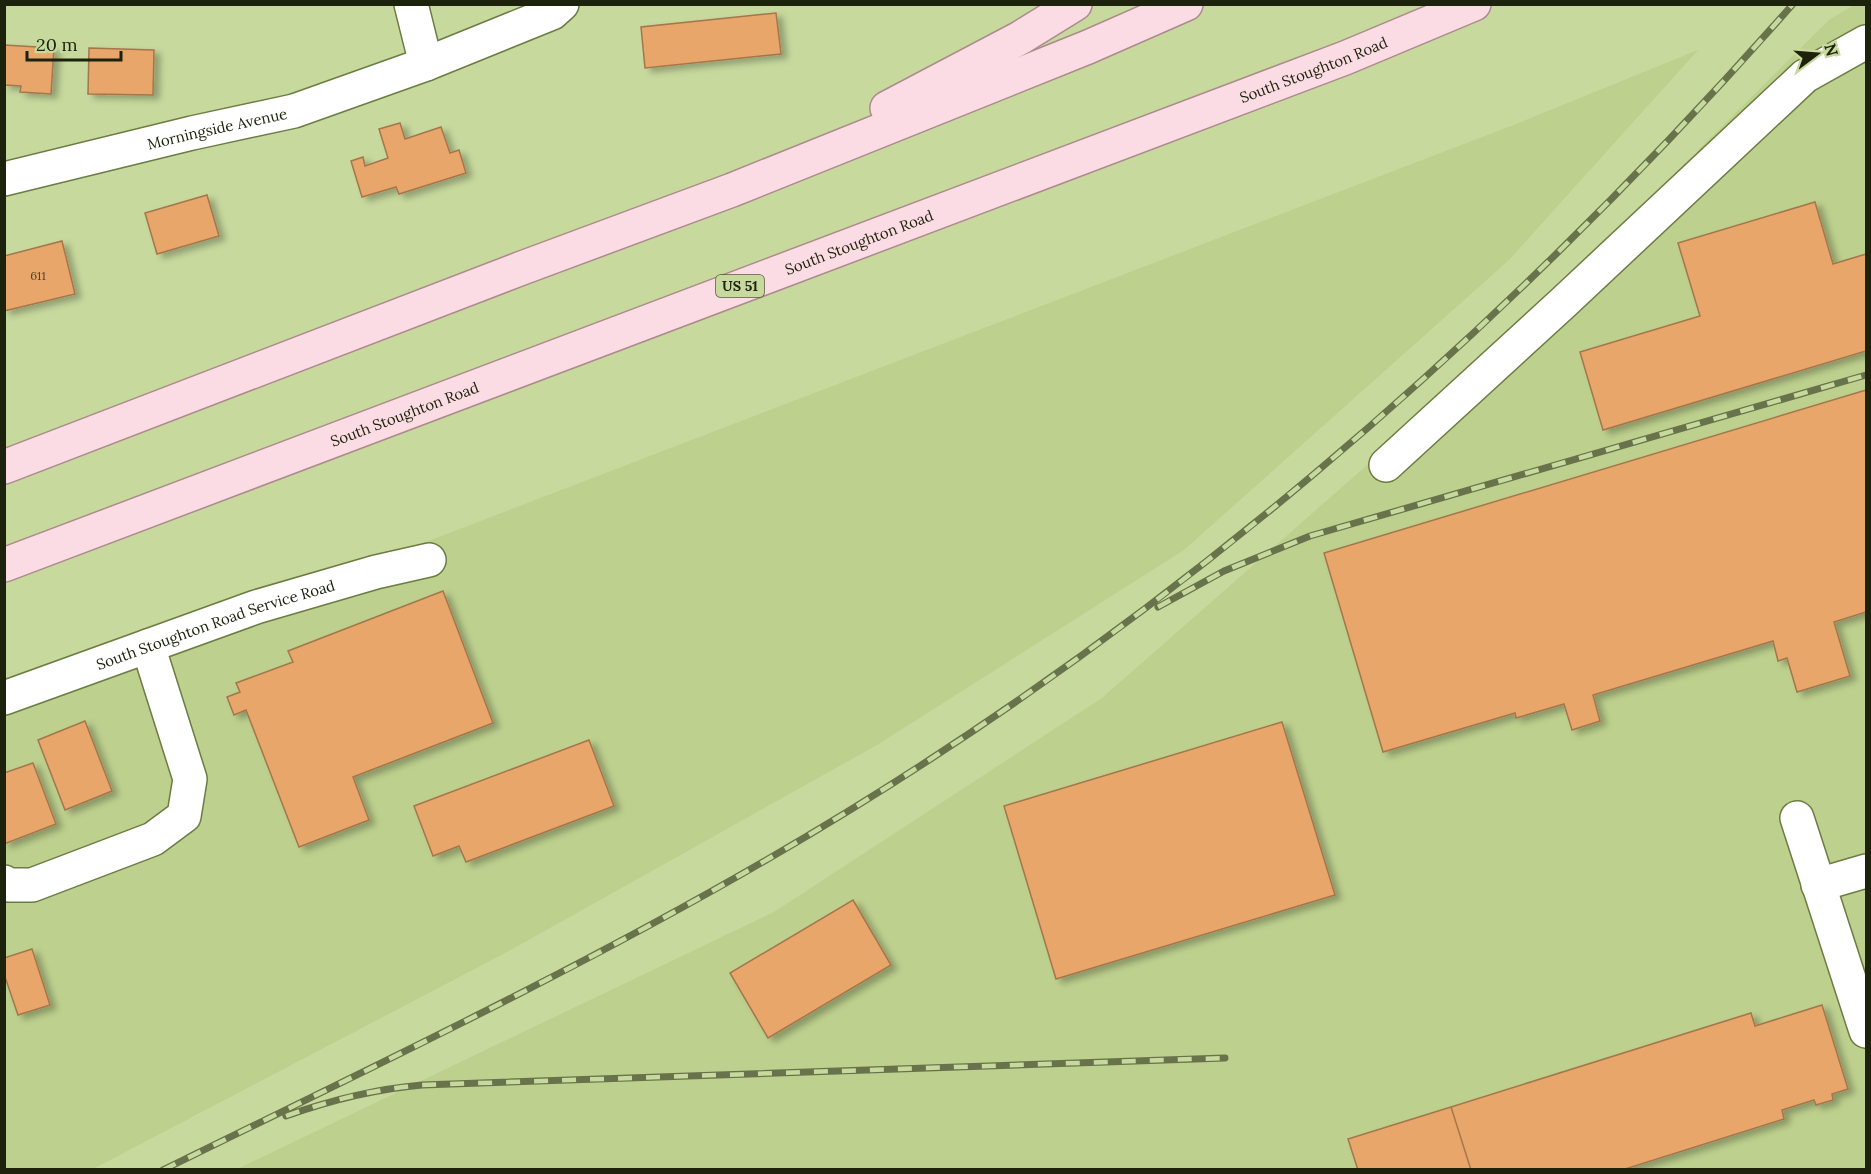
<svg xmlns="http://www.w3.org/2000/svg" width="1871" height="1174" font-family="Lora,serif">
<style>
.built{fill:#bdd08d}
.building{fill:#e8a66b;stroke:#a5764c;stroke-width:1.5;filter:url(#shadow)}
.lines{fill:none;stroke-linecap:round;stroke-linejoin:round}
.minor-casing{stroke:#6c7c43;stroke-width:36}
.major-casing{stroke:#ac8b8c;stroke-width:36}
.minor{stroke:#fff;stroke-width:33}
.major{stroke:#fcdce4;stroke-width:33}
.rail-casing{stroke:#68734c;stroke-width:7}
.rail{stroke:#c7d99d;stroke-width:4.5;stroke-dasharray:14;stroke-linecap:butt}
.labels{text-anchor:middle;dominant-baseline:central;stroke-width:6;stroke-linejoin:round;paint-order:stroke}
.number-label{font-size:12px;fill:#4f4323}
.shield{fill:#c7d99d;stroke:#4f5937;stroke-width:1.5}
.shield-label{font-size:14px;font-weight:bold;fill:#1c220b}
.street-label{font-size:15px;fill:#1c220b;stroke:#c7d99d}
</style>
<defs>
<filter id="shadow"><feDropShadow dx="6" dy="4" stdDeviation="3" flood-color="#0004"/></filter>
</defs>
<rect width="100%" height="100%" fill="#c7d99d"/>
<path class="built" d="M1854,5h12v1164l-1631,1 539,-258 328,-214 387,-340 340,-338z
M1698,50l-189,210 -325,290 -307,195 -370,207 -414,217 -88,1v-472l251,-91 1255,-481z"/>
<path class="building" d="M776,13l5,41 -136,14 -4,-41z
M4,45l50,3 -3,46 -31,-2 1,-6 -17,-1z
M89,48l65,2 -1,45 -65,-1z
M400,123l5,16 36,-12 9,26 9,-3 7,23 -67,21 -3,-7 -34,10 -11,-36 12,-4 2,9 23,-8 -9,-29z
M207,195l12,41 -62,18 -12,-41z
M1815,202l18,62 33,-10v97l-263,79 -23,-78 120,-36 -22,-73z
M62,241l13,53 -71,17v-55z
M1866,390v222l-32,10 16,54 -53,16 -10,-34 -9,3 -5,-20 -180,54 7,26 -28,9 -8,-26 -48,14 -1,-5 -132,39 -59,-199z
M443,591l50,132 -140,54 16,43 -70,27 -53,-137 -12,5 -7,-18 13,-5 -4,-9 57,-21 -5,-11z
M85,721l27,70 -47,19 -27,-70z
M1282,722l53,173 -279,84 -52,-173z
M589,740l25,66 -148,56 -7,-16 -26,10 -19,-50z
M33,763l23,61 -52,20v-71z
M853,900l38,65 -123,73 -38,-65z
M32,949l18,56 -32,10 -14,-41v-16z
M1822,1005l26,84 -16,5 1,6 -17,5 -2,-5 -32,10 2,9 -162,51h-151l-20,-63 300,-94 4,13z
M1451,1107l20,63h-113l-10,-31z"/>
<g class="lines">
<g class="minor-casing">
<g id="minor">
<path d="M411,4l15,60"/>
<path id="s1" d="M4,179l188,-46 102,-22 132,-47 126,-51 10,-9"/>
<path d="M1386,465l178,-163 241,-226 61,-34"/>
<path id="s2" d="M4,698l252,-91 120,-35 53,-12"/>
<path d="M1797,818l69,213"/>
<path d="M4,882l4,3h24l121,-46 31,-23 6,-37 -42,-133"/>
<path d="M1818,885l48,-14"/>
</g>
</g>
<g class="major-casing">
<g id="major">
<path d="M887,108l133,-70 55,-34"/>
<path d="M4,467l518,-199 210,-78 356,-143 98,-43"/>
<path id="s3" d="M4,565l1341,-507 129,-54"/>
</g>
</g>
<use href="#minor" class="minor"/>
<use href="#major" class="major"/>
<g class="rail-casing">
<path id="rail" d="M1158,607l66,-36 86,-35 556,-161
M286,1116c45,-16 89,-27 136,-31l803,-27
M163,1170c203,-100 409,-197 605,-311 387,-224 730,-520 1025,-855"/>
</g>
<use href="#rail" class="rail"/>
</g>
<g class="labels">
<g class="number-label">
<text x="38" y="275">611</text>
</g>
<rect class="shield" x="716" y="275" width="48" height="22" rx="4.5"/>
<g class="shield-label">
<text x="740" y="286">US 51</text>
</g>
<g class="street-label">
<text stroke="none"><textPath href="#s3" startOffset="1400">South Stoughton Road</textPath></text>
<text stroke="none"><textPath href="#s1" startOffset="219">Morningside Avenue</textPath></text>
<text stroke="none"><textPath href="#s3" startOffset="914">South Stoughton Road</textPath></text>
<text stroke="none"><textPath href="#s3" startOffset="428">South Stoughton Road</textPath></text>
<text stroke="none"><textPath href="#s2" startOffset="224">South Stoughton Road Service Road</textPath></text>
</g>
</g>
<rect width="1871" height="1174" fill="none" stroke="#1c220b" stroke-width="12"/>
<g transform="translate(1817 54) rotate(74)" stroke="#c7d99d" stroke-width="4.5" paint-order="stroke">
<path d="M0-4.5L10 22L0 15L-10 22Z" fill="#1c220b"/>
<text y="-9" font-size="16" font-weight="bold" text-anchor="middle" fill="#1c220b">N</text>
</g>
<path d="M27 51v9h94v-9" fill="none" stroke="#1c220b" stroke-width="3"/>
<text x="36" y="51" font-size="18" fill="#1c220b" stroke="#c7d99d" stroke-width="4.5" paint-order="stroke">20 m</text>
</svg>
